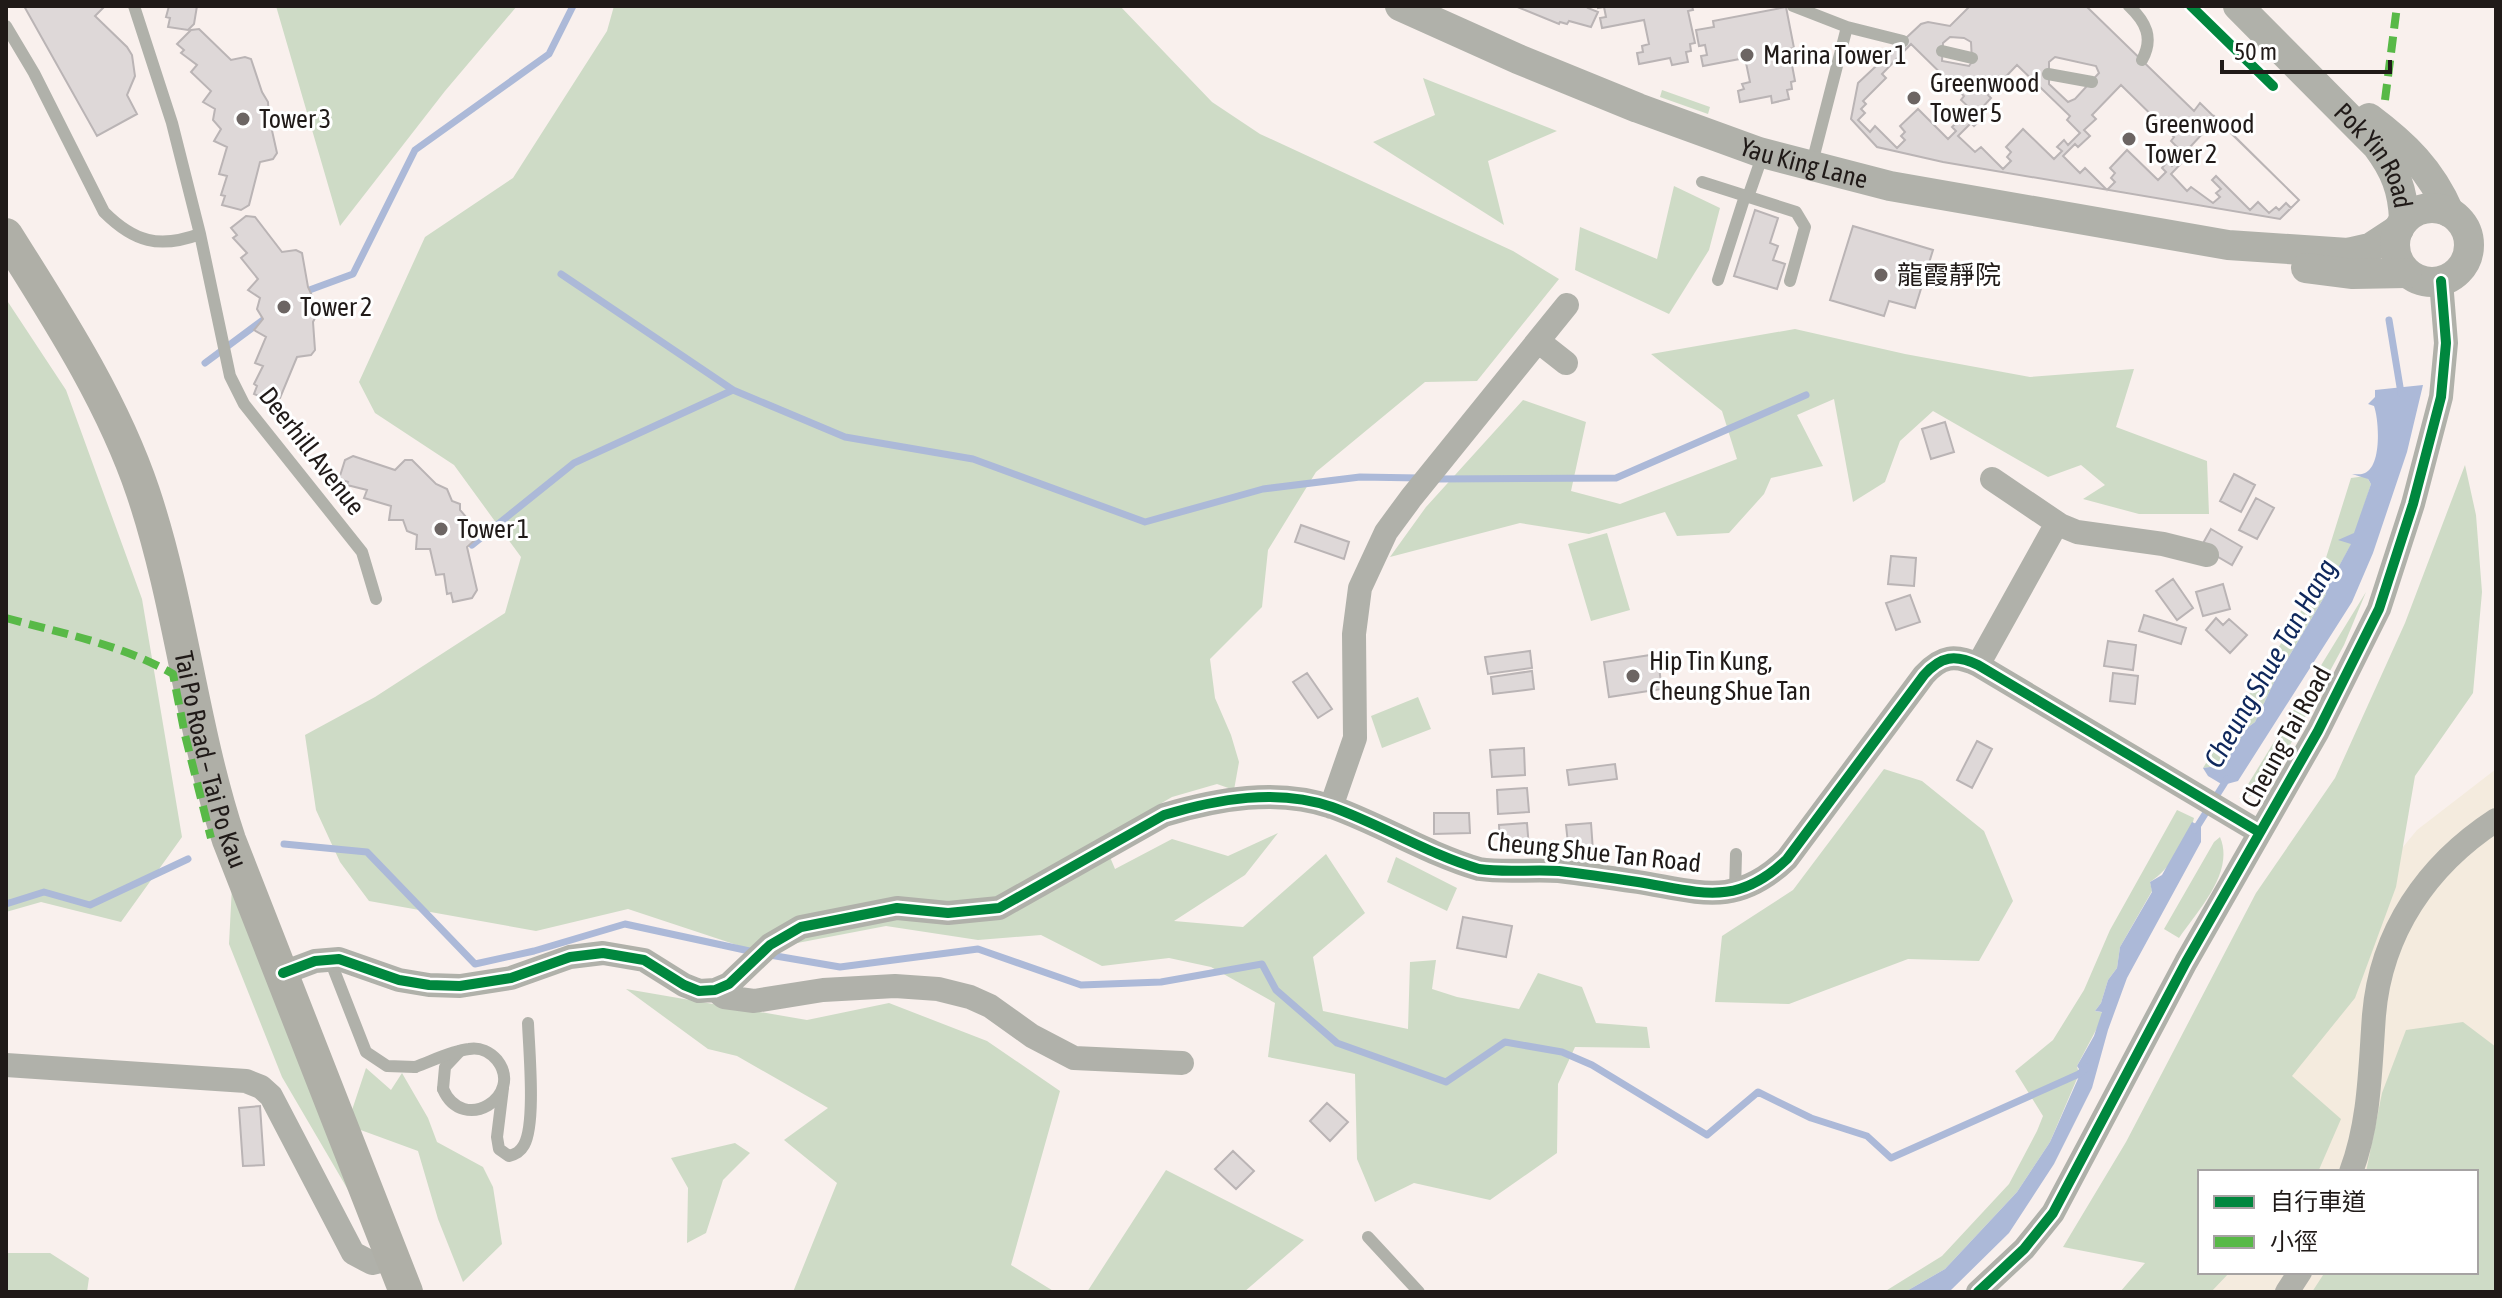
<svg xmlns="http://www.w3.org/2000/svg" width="2502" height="1298" font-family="'Asap Condensed','Noto Sans TC',sans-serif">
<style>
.education{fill:#f4ebde}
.green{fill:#cedbc6}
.water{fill:#acb9d8}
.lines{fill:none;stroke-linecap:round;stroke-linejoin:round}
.stream{stroke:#acb9d8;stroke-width:7}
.building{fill:#ded8d8;stroke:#bab4b5;stroke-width:2;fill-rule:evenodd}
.service{stroke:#b0b1aa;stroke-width:12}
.minor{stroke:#b0b1aa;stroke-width:24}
.tertiary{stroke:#b0b1aa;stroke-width:30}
.secondary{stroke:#afafa7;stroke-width:34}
.service-bridge{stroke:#b0b1aa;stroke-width:12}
.quiet{stroke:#58b947;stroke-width:8;stroke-dasharray:16 8;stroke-linecap:butt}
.cycleway-casing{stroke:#fff;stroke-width:15}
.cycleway{stroke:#00873e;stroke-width:10}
.poi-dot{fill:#6c6563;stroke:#fff;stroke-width:3}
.labels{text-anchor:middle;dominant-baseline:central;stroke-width:6;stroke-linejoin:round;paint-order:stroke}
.poi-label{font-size:26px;fill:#201a18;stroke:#fff;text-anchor:start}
.street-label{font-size:26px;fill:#201a18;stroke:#fff}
.water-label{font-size:28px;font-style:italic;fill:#0e275c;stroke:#fff}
</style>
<rect width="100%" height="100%" fill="#f9f0ed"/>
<path class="education" d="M2496,769v523h-351l55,-20h276v-100h-262l156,-285 47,-57z"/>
<path class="green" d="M276,6h241l-72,85 -105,135z
M614,6h506l92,96 48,32 253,117 46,28 -82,102 -52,1 -109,90 -48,78 -6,57 -52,52 5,39 16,37 8,27 -5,28 -17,-6 -45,13 -70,41 13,31 57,-30 56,17 50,-23 -33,42 -71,46 69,6 83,-73 39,59 -52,44 10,54 85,18 2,-67 26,-2 -4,29 25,8 62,12 19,-36 44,14 14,36 51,4 3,21 -75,-1 -17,37 -1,69 -67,47 -76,-17 -39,19 -18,-43 -2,-85 -87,-17 7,-54 -64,-36 -42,-9 -67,8 -61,-31 -63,5 -92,-14 -131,25 -127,-42 -92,22 -167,-30 -29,-39 -24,-52 -11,-75 70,-38 130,-84 16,-56 -67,-92 -79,-52 -16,-31 66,-145 88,-59 94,-147z
M1423,78l134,53 -69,30 16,64 -131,-83 62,-27z
M1662,90l48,17 -2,7 -48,-17z
M1674,186l46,22 -11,42 -40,64 -94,-44 5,-43 77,32z
M6,299l60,91 76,209 40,238 -61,85 -80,-20 -35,10z
M1795,329l110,25 125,23 104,-8 -18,58 91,34 2,53h-70l-56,-15 22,-14 -24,-20 -33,12 -115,-66 -33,30 -15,41 -32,20 -19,-103 -37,16 26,51 -52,12 -7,16 -35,39 -52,3 -12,-24 -76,22 -69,-11 -130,34 36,-50 97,-107 63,22 -15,69 49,13 117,-45 -15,-48 -71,-57z
M2465,465l11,50 6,77 -9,101 -58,83 -19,111 -41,111 -63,78 49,43 -23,53h-118v100h30l-19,20h-91l25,-29 -82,-16 63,-105 130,-249 79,-115 70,-155z
M2366,476l5,8 -18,57 -26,47 -1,6 -51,86 -20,42 -12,9 -3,9 -17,25 -20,3 97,-155 25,-52 26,-83z
M1607,533l23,77 -39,11 -23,-77z
M2366,592l-22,53 -76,141 -15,9 -14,4z
M1418,697l13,32 -49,19 -11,-32z
M1884,769l38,12 62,50 29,70 -34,60 -71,-2 -119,45 -74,-2 7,-66 71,-46z
M2177,810l17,8c-5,22 -25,52 -44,64l2,9 -32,56 -3,21 -9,12 -7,23 -6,8 10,2 -28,53 2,8 -29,68 -33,50 -72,77 -40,23h-21l58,-36 67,-72 28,-53 6,-15 -28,-45 38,-31 31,-50 26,-60z
M2220,837c15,35 -22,73 -41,101l-15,-9 50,-87z
M1396,857l61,31 -10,23 -60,-29z
M232,886l129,326 -79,-135 -53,-133z
M626,989l181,31 82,-17 98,38 73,50 -49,174 44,27h-262l44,-109 -53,-43 44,-32 -91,-52 -29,-7z
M2463,1022l33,25v245h-184l13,-20h151v-100h-110l16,-79 24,-63z
M366,1068l25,22 11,-17 26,45 9,24 46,25 10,20 9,57 -39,38 -25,-63 -20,-68 -71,-26z
M735,1143l15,10 -27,27 -17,53 -19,10 1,-55 -17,-30z
M1166,1170l138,70 -60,52h-157z
M6,1253h44l39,25 -2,14h-81z"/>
<path class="water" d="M2423,385l-16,67 -34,101 -21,49 -114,179 -15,4 -15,-9 -5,-8 20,-3 17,-25 3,-9 12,-9 20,-42 51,-86 -7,-6h8l24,-44 -13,-4 16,-7 17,-49 -3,-5 -16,-5c5,0 9,1 13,-1 17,-8 14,-53 9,-67l-6,-2 7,-7v-7z
M2192,822l9,4v16l-74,136 -19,52 -16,58 -38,76 -45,69 -60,59h-44l40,-23 72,-77 33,-50 31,-70 -4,-6 17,-30 8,-24 -7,-1 6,-8 7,-23 9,-12 3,-21 32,-55 -2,-10 12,-7z"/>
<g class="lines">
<path class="stream" d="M561,274l172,116 112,47 128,22 172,63 118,-33 97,-12 60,1
M304,292l49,-18 62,-124 134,-96 24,-48
M2389,320l12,73
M205,363l62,-46
M1436,479l180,-1 190,-83
M472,545l102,-82 159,-73
M2195,830l32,-51
M284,844l83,8 108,112 59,-13 91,-27 129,28
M6,904l38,-12 46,13 98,-46
M770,955l70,12 138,-18 103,36 80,-3 101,-18 14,26 61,53 109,39 59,-40 57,10 30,13 115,70 51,-43 53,26 56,18 24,22 188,-84 8,-7"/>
</g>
<path class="building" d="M24,6h81l-10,10 32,31 5,8 3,21 -8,19 10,19 -40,22z
M169,6h28l-3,18 -6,6 -20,-3 2,-9 -4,-1z
M1515,6h74l-1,2 10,4 -7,15 -22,-6 -2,3 -7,-2 -1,2z
M1598,6h94l1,4 -5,1 7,32 -5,1 1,7 -5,1 2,10 -16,3 -2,-7 -31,6 -2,-11 6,-1 -1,-6 7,-2 -5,-24 -42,8 -2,-10 6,-1 -2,-10 -6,1z
M1970,6h116l108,105 6,-8 99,97 -19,19 -337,-57 -66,-15 -26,-28 7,-36 63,-59 7,-2 22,4zM1950,37l14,1 7,4 1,20 -3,4 -27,-5 1,-18zM2055,57l41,9 3,7 -24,26 -7,3 -19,-18v-22z
M1786,7l8,41 -5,1 6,32 -4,1 1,7 -5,1 2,9 -17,4 -1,-7 -31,6 -2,-11 6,-2 -2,-5 8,-2 -5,-24 -42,8 -2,-10 6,-1 -2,-10 -6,1 -3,-16 18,-3 -1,-6z
M199,29l32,31 14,-3 6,2 11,33 6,10 1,16 4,3 -2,5 6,27 -4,6 -13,3 -11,43 -8,5 -19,-5 3,-9 -4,-1 6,-19 -8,-2 8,-27 -13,-6 7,-12 -8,-9 2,-11 -12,-7 8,-11 -20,-19 6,-7 -16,-12 3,-3 -7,-6 14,-14z
M1911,44l53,52 -3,4 13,12 -11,12 -4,-4 -7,7 4,4 -8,8 -30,-30 -18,17 5,6 -4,4 4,4 -8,8 -22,-22 -5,6 -12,-12 7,-7 -4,-4 5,-5 -3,-3 23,-23 -4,-4z
M2017,65l53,51 -3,4 13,13 -12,12 -4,-5 -7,7 5,4 -8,8 -31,-30 -17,18 5,5 -4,5 4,4 -8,8 -22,-22 -6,5 -17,-16 13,-13 3,3 11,-11 -5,-5 11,-12 -3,-3z
M2121,85l53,52 -3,4 13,13 -12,12 -4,-5 -6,7 4,4 -8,8 -31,-30 -17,18 5,5 -4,5 4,4 -8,8 -22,-22 -5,5 -17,-17 12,-12 3,3 12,-11 -6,-6 12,-11 -4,-4z
M2214,116l85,84 -8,8 -5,-5 -7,7 -3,-3 -7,6 -11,-11 -8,8 -34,-34 -4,4 9,9 -5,4 4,4 -7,6 -22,-16 -4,4 -16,-17 22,-23 -3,-4 14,-15 -3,-3z
M1755,210l23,8 -8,25 8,3 -5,14 12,4 -8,25 -43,-13z
M246,216l9,1 27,35 14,-2 6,3 6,34 5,11 -2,12 4,8 -2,4 2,28 -4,5 -14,2 -17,41 -8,4 -18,-8 3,-8 -3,-2 9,-18 -8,-3 11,-26 -12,-7 9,-11 -6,-10 3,-11 -12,-8 10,-11 -17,-21 6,-5 -14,-15 4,-3 -6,-7z
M1853,226l80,24 -18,58 -26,-7 -5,15 -54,-16z
M1945,422l9,30 -23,7 -9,-30z
M353,456l42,14 10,-10h7l24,24 11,5 5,12 8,3v6l18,21 -1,7 -10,9 10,43 -5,8 -19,4 -2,-9 -4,1 -3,-20 -8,1 -6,-26h-14l1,-14 -10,-4 -4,-11h-14l2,-14 -27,-8 3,-8 -20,-5 1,-3 -9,-3 6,-19z
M2234,474l21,11 -14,27 -21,-11z
M2256,498l18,10 -17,31 -18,-9z
M1301,525l48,17 -5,17 -49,-17z
M2211,529l31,18 -10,18 -31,-18z
M1891,556l25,2 -2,28 -26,-2z
M2173,579l20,29 -16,12 -21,-29z
M2223,584l7,25 -27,7 -7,-24z
M1910,595l10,27 -24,8 -10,-27z
M2144,615l42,13 -5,16 -42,-13z
M2216,618l7,7 6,-6 18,16 -17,18 -24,-23z
M2108,641l28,4 -3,25 -29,-4z
M1530,651l2,17 -44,6 -3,-17z
M1657,654l5,35 -53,8 -5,-35z
M1532,671l2,18 -41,5 -2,-17z
M1307,673l25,36 -14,9 -25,-36z
M2113,673l25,3 -3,28 -25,-3z
M1977,741l15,8 -20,39 -15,-8z
M1524,748l1,27 -33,2 -2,-27z
M1615,764l2,15 -48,6 -2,-15z
M1527,788l2,24 -31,2 -1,-24z
M1434,813h35l1,20 -36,1z
M1527,823l2,25 -29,2 -1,-25z
M1591,823l2,28 -24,2 -3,-28z
M1463,917l49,9 -6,31 -49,-9z
M1327,1103l21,19 -18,19 -20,-20z
M260,1106l4,59 -21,1 -4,-58z
M1233,1151l21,20 -18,18 -21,-20z"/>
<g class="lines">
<path class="service" d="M134,6l38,117 28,111 30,142 14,28 118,148 14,47
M1793,6l54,21 56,14
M2129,6c17,16 25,32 13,54
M6,26l28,47 70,139c30,30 55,37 96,22
M1942,51l30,7
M2048,74l44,8
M1811,167l36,-140
M1702,182l94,30 9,15 -15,54
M1748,197l15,-43
M1718,280l27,-84
M1735,891l1,-37
M330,960l36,92 21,14 28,1
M503,1088l-6,49 2,12 10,7c7,-2 11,-4 15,-11 12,-21 5,-95 4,-122
M443,1089l2,-22 15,-16
M1368,1237l51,55"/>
<path class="minor" d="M1538,341l28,22
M1992,479l68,46 17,7 86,12 44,11
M1978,665l79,-142
M1331,807l24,-69 -1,-104 6,-46 26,-56 25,-34 156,-193
M283,973l32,-12 24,-2 60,21 30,5 31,1 51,-8 59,-21 33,-4 41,7 40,25 15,6 16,-1 14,-6 41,-39 31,-18 96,-19 51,5 51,-5 165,-93c53,-16 114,-27 168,-8 50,18 96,47 147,62 27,4 53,0 80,2 26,3 53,7 79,11 62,10 98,26 149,-23l137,-184c17,-19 31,-21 54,-10l281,167
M715,990l9,7 30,4 69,-11 72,-4 43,3 32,8 20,9 42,30 42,22 108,5
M6,1065l240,16 15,6 10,9 82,157 19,10 21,-5
M2351,1172c19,-51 19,-103 23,-157 7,-83 53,-150 122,-195
M1978,1292l46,-43 29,-36 133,-251 132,-231 61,-122 34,-105 28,-107 5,-54 -5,-62
M2287,1292l13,-20"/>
<g class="tertiary">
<path id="s1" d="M1400,6l118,53 120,49 121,44 131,34 338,59 120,8 22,-5 29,-19"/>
<path id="s2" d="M2238,6l139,140c18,24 26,44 27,74"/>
<path d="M2369,118c36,27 62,52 80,94"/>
<circle cx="2432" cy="245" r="37"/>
<path d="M2306,268l47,6 54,-1"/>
</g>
<path class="secondary" id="s3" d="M6,235c51,81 106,165 137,257 38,113 48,234 86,348l177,452"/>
<path class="service-bridge" d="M415,1067c17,-6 36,-16 54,-18 11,-2 21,3 28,11 28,36 -34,75 -54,29"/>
<path class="quiet" d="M2385,100l12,-94
M6,618c55,15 117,27 167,56l12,61 26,103"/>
<g class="cycleway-casing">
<path id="cycleway" d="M2191,6l82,80
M283,973l32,-12 24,-2 60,21 30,5 31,1 51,-8 59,-21 33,-4 41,7 40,25 15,6 16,-1 14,-6 41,-39 31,-18 96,-19 51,5 51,-5 165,-93c53,-16 114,-27 168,-8 50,18 96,47 147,62 27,4 53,0 80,2 26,3 53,7 79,11 62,10 98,26 149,-23l137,-184c17,-19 31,-21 54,-10l281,167
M1978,1292l46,-43 29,-36 133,-251 132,-231 61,-122 34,-105 28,-107 5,-54 -5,-62"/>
</g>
<use href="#cycleway" class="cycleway"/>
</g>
<g class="poi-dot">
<circle cx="1747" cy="55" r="8"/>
<circle cx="1914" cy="98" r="8"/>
<circle cx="243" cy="119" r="8"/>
<circle cx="2129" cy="139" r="8"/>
<circle cx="1881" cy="275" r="8"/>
<circle cx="284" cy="307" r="8"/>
<circle cx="441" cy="529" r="8"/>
<circle cx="1633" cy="676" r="8"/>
</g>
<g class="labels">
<g class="poi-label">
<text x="1763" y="55">Marina Tower 1</text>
<text x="1930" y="83">Greenwood<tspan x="1930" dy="30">Tower 5</tspan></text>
<text x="259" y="119">Tower 3</text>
<text x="2145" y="124">Greenwood<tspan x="2145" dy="30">Tower 2</tspan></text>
<text x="1897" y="275">龍霞靜院</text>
<text x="300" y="307">Tower 2</text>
<text x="457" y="529">Tower 1</text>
<text x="1649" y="661">Hip Tin Kung,<tspan x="1649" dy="30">Cheung Shue Tan</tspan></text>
</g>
<g class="street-label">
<text stroke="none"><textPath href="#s2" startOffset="204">Pok Yin Road</textPath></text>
<text stroke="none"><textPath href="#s1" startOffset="434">Yau King Lane</textPath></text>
<text transform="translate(312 451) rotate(52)">Deerhill Avenue</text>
<text transform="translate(2286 737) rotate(-61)">Cheung Tai Road</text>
<text stroke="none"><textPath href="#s3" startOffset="568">Tai Po Road – Tai Po Kau</textPath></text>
<text transform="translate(1594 852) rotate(6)">Cheung Shue Tan Road</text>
</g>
<g class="water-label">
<text transform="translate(2270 663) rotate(-60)">Cheung Shue Tan Hang</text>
</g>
</g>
<rect width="2502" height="1298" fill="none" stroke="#201a18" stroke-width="16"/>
<rect x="2198" y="1170" width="280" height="104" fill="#ffffff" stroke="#a6a3a3" stroke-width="2"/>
<rect x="2214" y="1196" width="40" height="12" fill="#00873e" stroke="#a6a3a3" stroke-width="2"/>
<text x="2270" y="1210" font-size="24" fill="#201a18">自行車道</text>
<rect x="2214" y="1236" width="40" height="12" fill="#58b947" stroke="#a6a3a3" stroke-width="2"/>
<text x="2270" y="1250" font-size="24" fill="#201a18">小徑</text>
<path d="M2222 60v12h168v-12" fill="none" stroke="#201a18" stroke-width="4"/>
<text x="2234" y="60" font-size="24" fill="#201a18" stroke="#ffffff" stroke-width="6" paint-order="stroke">50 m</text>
</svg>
